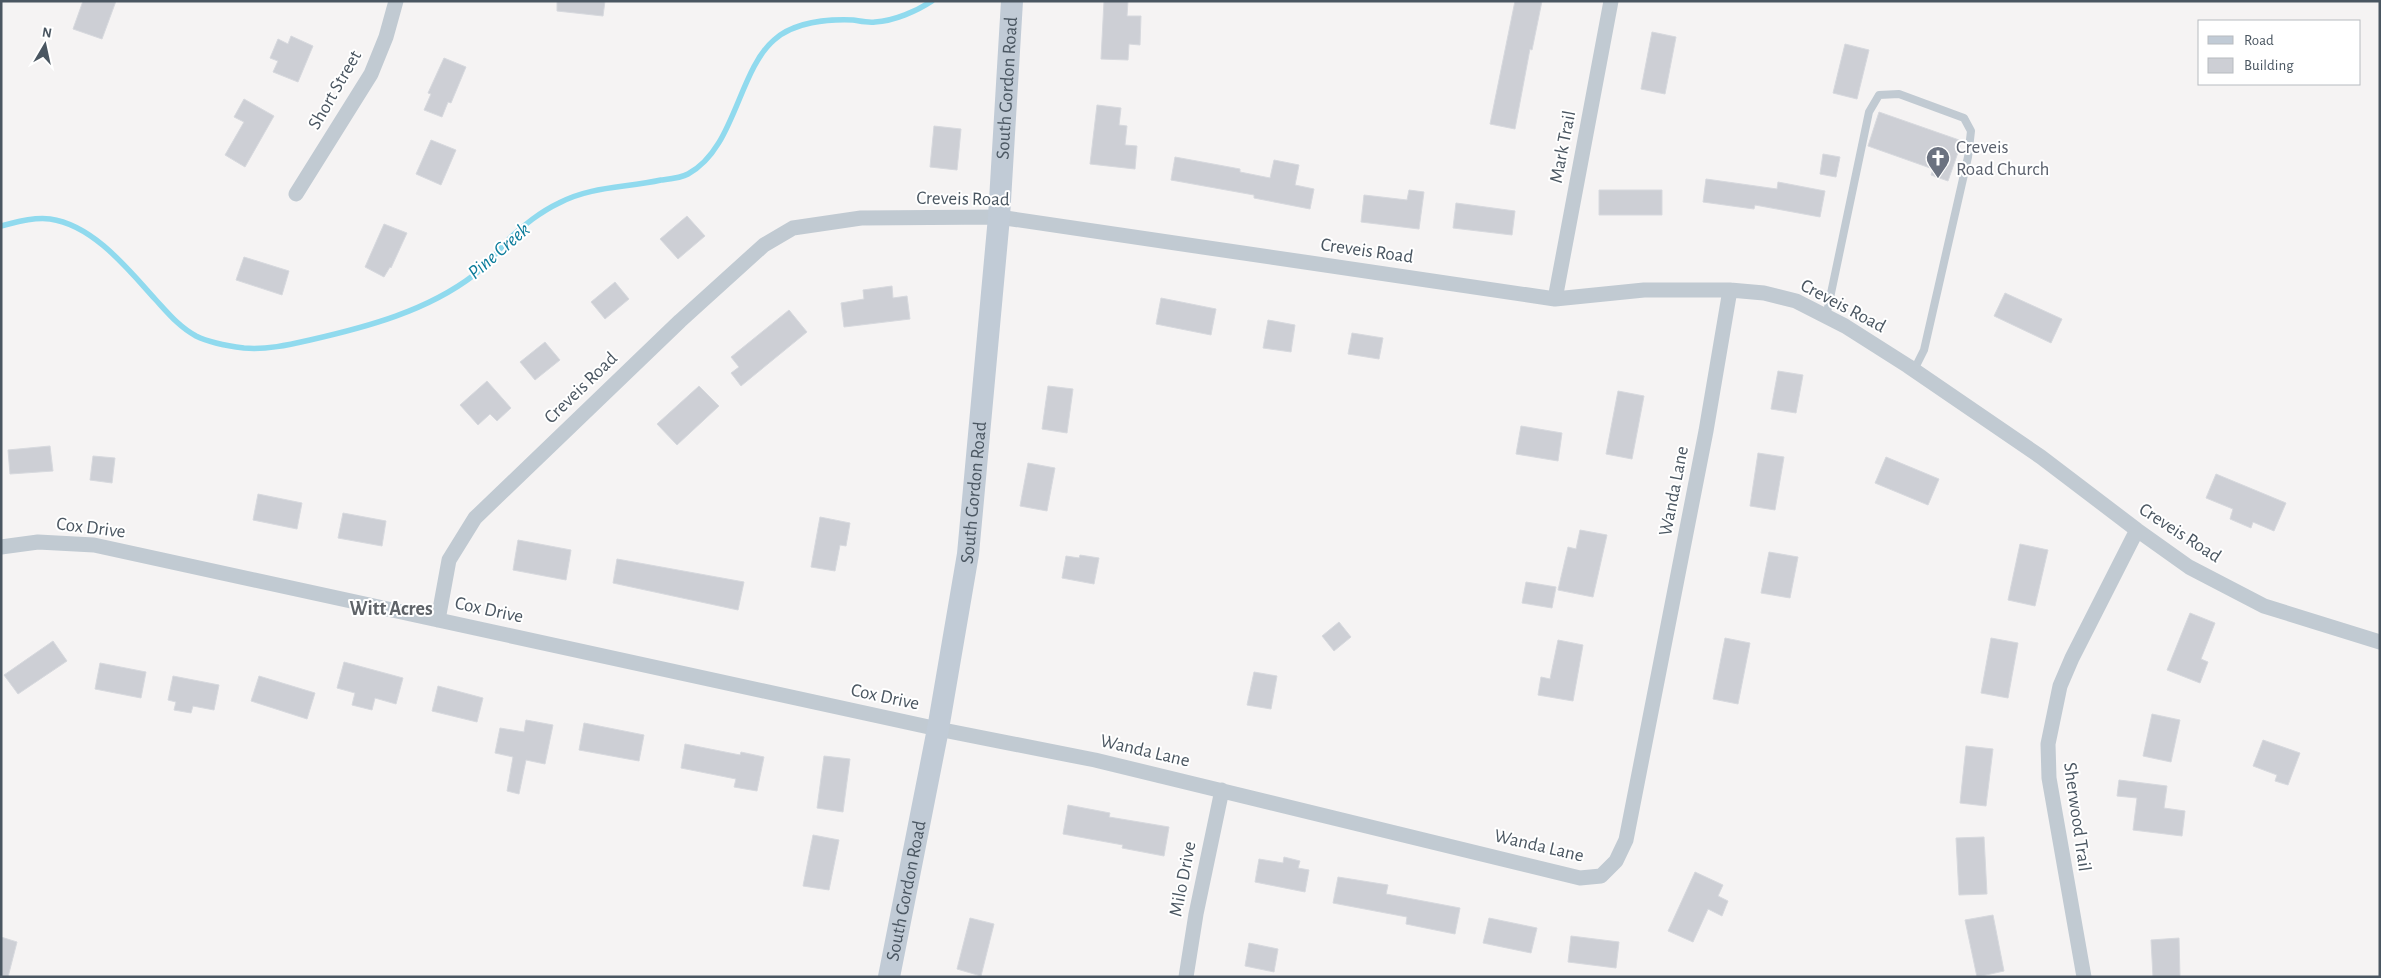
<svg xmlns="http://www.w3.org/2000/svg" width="2381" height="978" font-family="'Alegreya Sans',sans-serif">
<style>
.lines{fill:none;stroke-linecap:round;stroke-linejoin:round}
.stream{stroke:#90daee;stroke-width:5.5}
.building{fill:#cdcfd5;stroke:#d7d9de}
.lane{stroke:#c1cad2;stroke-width:8}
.street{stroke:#c1cad2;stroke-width:15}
.secondary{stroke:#c1cbd6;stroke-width:22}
.labels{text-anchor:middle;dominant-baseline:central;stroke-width:4;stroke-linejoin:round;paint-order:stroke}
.street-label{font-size:19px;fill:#4a5661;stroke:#fff}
.worship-label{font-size:19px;fill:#5b616d;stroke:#fff;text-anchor:start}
.water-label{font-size:20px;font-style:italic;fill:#0c7c9b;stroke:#fff}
.neighbourhood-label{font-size:20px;font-weight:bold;fill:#5f6368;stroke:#fff}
</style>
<rect width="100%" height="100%" fill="#f5f3f3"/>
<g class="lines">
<path class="stream" d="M1,226c16,-4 33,-9 49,-7 43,6 78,50 105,80 12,13 24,28 41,37 14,7 32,10 48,12 22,2 44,-3 66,-8 57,-13 117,-29 164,-65 13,-10 24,-24 35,-36 13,-13 33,-28 50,-36 32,-17 67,-15 102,-23 8,-1 20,-2 27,-6 47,-25 50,-103 86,-134 20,-18 54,-21 79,-20 7,1 15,3 22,2 19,-1 42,-11 57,-21"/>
</g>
<path class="building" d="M83,1h33l-14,38 -29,-10z
M557,1h48l-2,15 -46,-5z
M1104,1h24l-1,15h14l-1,29 -11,-1 -1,16 -27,-1z
M1515,1h27l-10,49 -2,-1 -15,80 -25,-5z
M1652,32l24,5 -11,57 -24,-5z
M291,36l22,10 -15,36 -25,-10 5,-11 -8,-3 8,-19 10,5z
M1845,44l24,6 -12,49 -24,-6z
M444,58l22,9 -15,36 -3,-1 -6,15 -18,-7 7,-16 -3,-1z
M244,99l30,17 -29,51 -20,-12 19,-33 -10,-5z
M1097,105l24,3 -2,17 8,1 -2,19 12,1 -2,23 -45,-5z
M1879,112l83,29 -14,40 -17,-6 2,-6 -65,-23z
M934,126l27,3 -4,41 -27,-3z
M431,140l25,10 -15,35 -25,-11z
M1823,154l17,3 -4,20 -16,-3z
M1175,157l65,12v3l30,6 4,-18 25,5 -4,20 19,4 -4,20 -56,-11v-3l-83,-15z
M1706,179l71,10 1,-7 47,9 -5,26 -65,-12 -1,4 -51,-7z
M1409,190l15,2 -5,37 -58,-7 3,-27 43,5z
M1599,190h63v25h-63z
M1456,203l59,8 -3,24 -59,-7z
M687,216l18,20 -27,23 -18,-20z
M384,224l23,9 -16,35 -1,-1 -6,10 -19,-10z
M244,257l45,14 -7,24 -46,-15z
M615,282l14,17 -24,20 -14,-17z
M892,286l1,12 14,-2 3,23 -66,8 -3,-24 23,-4 -1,-9z
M2005,293l57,26 -11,24 -57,-27z
M1161,298l55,11 -5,26 -55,-11z
M789,310l18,22 -66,54 -10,-13 8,-6 -8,-10z
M1268,320l27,5 -4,27 -28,-4z
M1352,333l31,5 -4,21 -31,-5z
M545,342l15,18 -25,20 -15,-18z
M1778,371l25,4 -7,38 -25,-4z
M487,381l24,27 -14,13 -7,-7 -12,11 -18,-20z
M699,386l20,20 -42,39 -20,-21z
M1048,386l25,3 -6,44 -25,-4z
M1618,391l26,5 -12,63 -26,-5z
M1521,426l41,7 -4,28 -42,-7z
M50,446l3,25 -43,3 -2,-24z
M1758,453l26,4 -9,53 -25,-4z
M93,456l22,2 -3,25 -22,-3z
M1886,457l53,22 -11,26 -53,-22z
M1028,463l27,5 -8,43 -27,-5z
M2216,474l70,29 -12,28 -21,-9 -2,6 -21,-9 3,-10 -27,-11z
M258,494l44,9 -5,26 -44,-9z
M343,513l43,8 -4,25 -44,-8z
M820,517l30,6 -4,23 -6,-1 -5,26 -24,-4z
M1580,530l27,5 -14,62 -35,-7 10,-43 8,2z
M518,540l53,10 -5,30 -53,-10z
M2020,544l28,6 -13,56 -27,-6z
M1769,552l29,5 -8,41 -29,-5z
M1080,555l19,3 -5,26 -32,-6 4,-22 13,2z
M617,559l127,23 -6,28 -125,-27z
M1526,582l30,5 -4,21 -30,-5z
M2190,613l25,10 -14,36 7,3 -8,21 -33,-13z
M1339,622l12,15 -17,14 -12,-15z
M1725,638l25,5 -12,61 -25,-5z
M1991,638l27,5 -10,55 -27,-5z
M1558,640l25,5 -10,56 -35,-6 3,-18 9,2z
M53,641l14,20 -49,33 -14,-19z
M344,662l59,16 -7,26 -21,-6 -3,12 -20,-5 3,-12 -18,-5z
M100,663l46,9 -5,26 -46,-9z
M1254,672l23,4 -6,33 -24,-4z
M173,676l46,9 -5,25 -21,-4 -2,7 -17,-3 2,-8 -8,-2z
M259,676l56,17 -8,26 -56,-18z
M438,686l45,12 -6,24 -45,-11z
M2152,714l28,6 -9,42 -28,-6z
M526,720l27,5 -8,39 -19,-4 -7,34 -12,-3 6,-34 -18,-4 5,-25 24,4z
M584,723l60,12 -5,26 -60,-11z
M2263,740l37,13 -12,32 -13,-4 2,-6 -24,-9z
M685,744l55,11 1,-3 23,5 -7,34 -23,-4 2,-8 -55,-11z
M1966,746l27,3 -7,57 -26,-3z
M824,756l26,3 -7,53 -26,-4z
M2119,780l48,6 -3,22 21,3 -3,25 -49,-6 4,-32 -20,-2z
M1068,805l42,8 -1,4 60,10 -5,29 -42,-8 1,-3 -60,-11z
M813,835l26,5 -10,50 -26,-4z
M1984,837l3,57 -28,1 -3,-57z
M1284,857l16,4 -2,7 11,2 -4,22 -50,-10 4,-23 24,4z
M1695,872l28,13 -5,11 10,5 -6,15 -14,-7 -15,33 -25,-11z
M1338,877l50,8 -2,9 74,14 -5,26 -49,-10 1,-7 -74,-14z
M1993,915l11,56 -27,6 -12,-57z
M970,918l24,6 -13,52 -24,-7z
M1489,918l48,10 -6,25 -48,-10z
M1571,936l48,6 -3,26 -48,-6z
M1,937l16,5 -9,35h-7z
M2179,938l1,39h-27l-2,-37z
M1249,943l29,6 -4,23 -29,-6z"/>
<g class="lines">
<path class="lane" d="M1826,317l43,-205 10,-17 20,-1 65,24 7,13 -3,26 -44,193 -10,20"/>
<path class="street" d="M296,194l75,-120 15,-37 10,-36
M1555,299l56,-298
M1,547l37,-5 56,3 844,184 157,31 485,118 21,-2 15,-15 10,-21 80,-409 24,-141
M438,620l11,-60 26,-42 205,-197 84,-76 29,-17 68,-10 138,-1 556,82 89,-9h86l34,3 32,8 49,25 63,40 133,91 96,73 52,37 75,39 116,36
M1186,977l10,-63 26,-124
M2084,977l-35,-199 -1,-34 12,-58 12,-28 65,-128"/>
<path class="secondary" id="s1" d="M889,977l49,-248 30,-175 31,-337 13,-216"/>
</g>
<defs>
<g id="church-pin" transform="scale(1.25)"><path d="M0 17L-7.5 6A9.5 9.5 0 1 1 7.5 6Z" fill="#6b7280" stroke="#fff"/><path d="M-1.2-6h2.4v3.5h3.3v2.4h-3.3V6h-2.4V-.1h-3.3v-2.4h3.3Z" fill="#fff"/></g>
</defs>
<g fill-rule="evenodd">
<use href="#church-pin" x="1938" y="158"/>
</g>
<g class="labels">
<g class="street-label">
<text stroke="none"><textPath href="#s1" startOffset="898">South Gordon Road</textPath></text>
<text transform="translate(335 90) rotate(-60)">Short Street</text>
<text transform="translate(1563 147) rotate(-79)">Mark Trail</text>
<text transform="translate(963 199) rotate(1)">Creveis Road</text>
<text transform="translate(1367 251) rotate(8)">Creveis Road</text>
<text transform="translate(1843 306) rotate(28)">Creveis Road</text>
<text transform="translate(581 388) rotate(-44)">Creveis Road</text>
<text transform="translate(1674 491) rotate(-79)">Wanda Lane</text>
<text stroke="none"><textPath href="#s1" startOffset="492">South Gordon Road</textPath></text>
<text transform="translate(91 528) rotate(7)">Cox Drive</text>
<text transform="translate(2180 533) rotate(33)">Creveis Road</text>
<text transform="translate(489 610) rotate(12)">Cox Drive</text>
<text transform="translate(885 697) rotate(12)">Cox Drive</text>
<text transform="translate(1145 751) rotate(13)">Wanda Lane</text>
<text transform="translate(2077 817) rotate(82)">Sherwood Trail</text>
<text transform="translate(1539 846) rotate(13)">Wanda Lane</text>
<text transform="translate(1183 879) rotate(-79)">Milo Drive</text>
<text stroke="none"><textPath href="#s1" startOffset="88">South Gordon Road</textPath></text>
</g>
<g class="worship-label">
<text x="1956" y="147">Creveis<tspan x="1956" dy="22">Road Church</tspan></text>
</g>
<g class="water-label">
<text transform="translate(499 251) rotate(-41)">Pine Creek</text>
</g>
<g class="neighbourhood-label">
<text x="391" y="609">Witt Acres</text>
</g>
</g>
<rect width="2381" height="978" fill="none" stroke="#4a5661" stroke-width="5"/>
<rect x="2198" y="20" width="162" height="65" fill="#ffffff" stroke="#b7bbc0"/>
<rect x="2208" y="36" width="25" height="8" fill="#c1cbd6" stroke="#b7bbc0"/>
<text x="2244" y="45" font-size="15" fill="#4a5661">Road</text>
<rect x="2208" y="58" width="25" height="15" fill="#cdcfd5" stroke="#b7bbc0"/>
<text x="2244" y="70" font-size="15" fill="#4a5661">Building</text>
<g transform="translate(45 45) rotate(9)" stroke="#ffffff" stroke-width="4" paint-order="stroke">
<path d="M0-4L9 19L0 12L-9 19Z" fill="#4a5661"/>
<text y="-8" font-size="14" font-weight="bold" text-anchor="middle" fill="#4a5661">N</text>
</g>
</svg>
